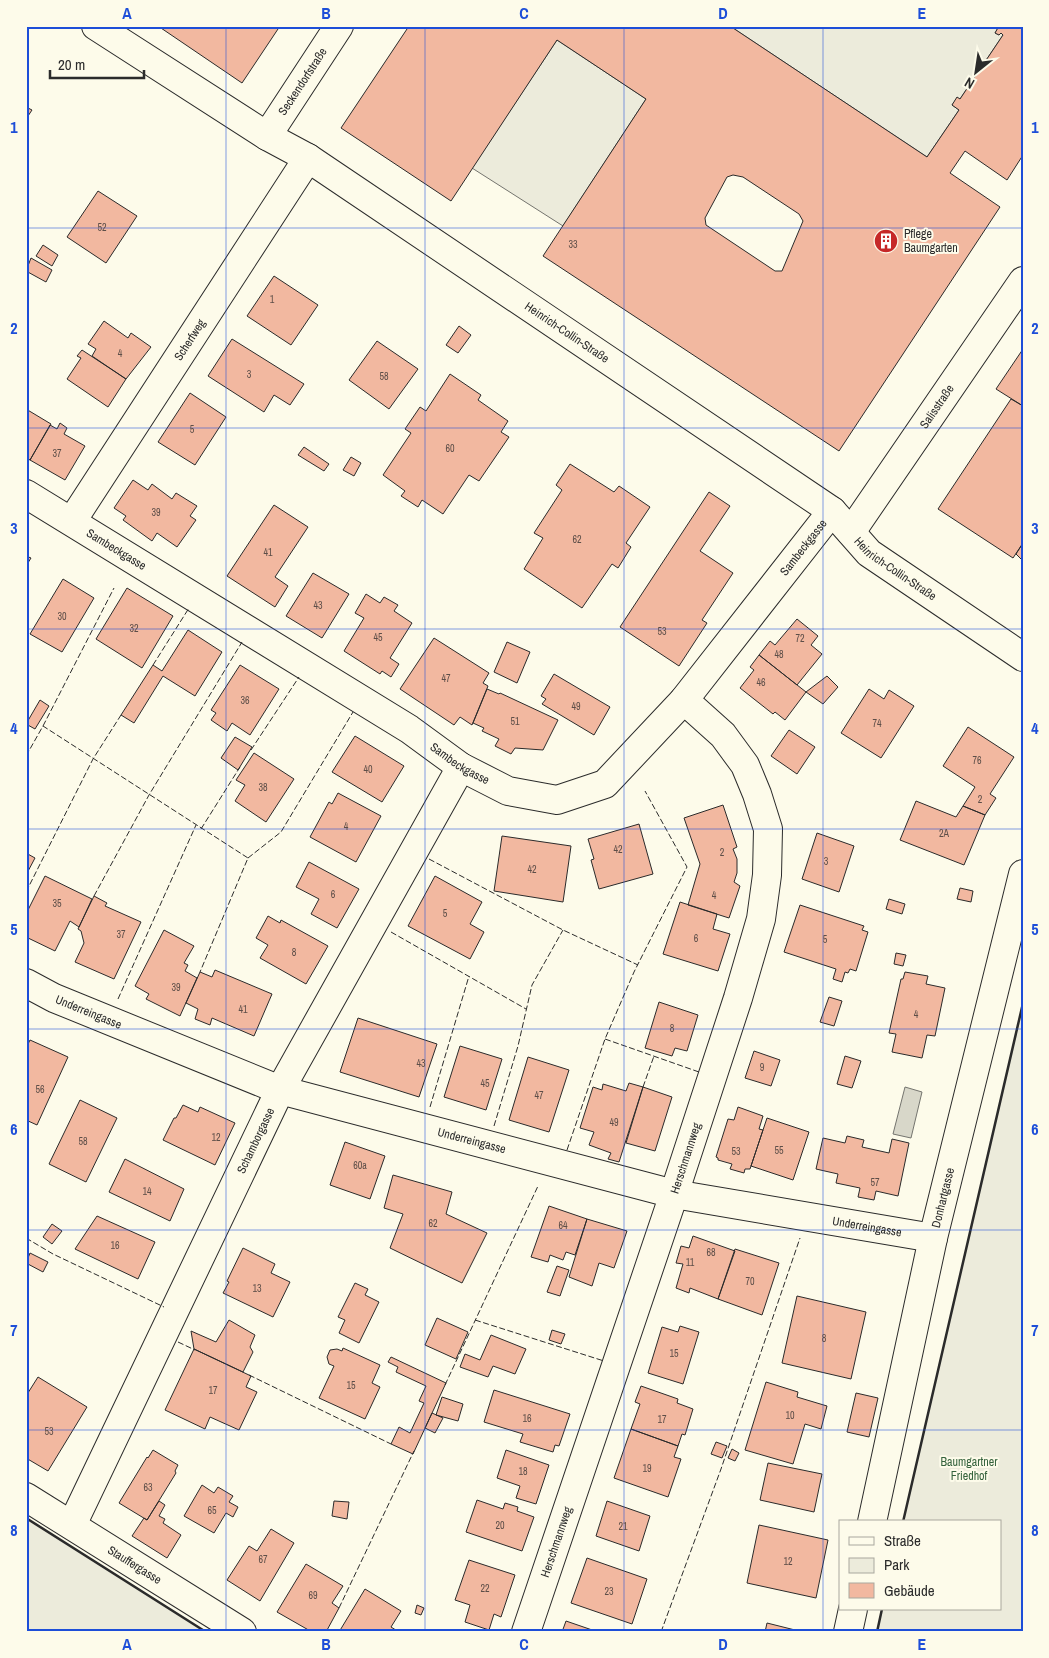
<svg xmlns="http://www.w3.org/2000/svg" width="1049" height="1658" font-family="'Archivo Narrow',sans-serif">
<style>
.green{fill:#ecebdb;stroke:#74746e}
.water{fill:#d8d7c9;stroke:#74746e}
.building{fill:#f2b8a0;stroke:#2b2b2b;fill-rule:evenodd}
.lines{fill:none;stroke-linecap:round;stroke-linejoin:round}
.street-casing{stroke:#2b2b2b;stroke-width:30}
.street{stroke:#fdfbea;stroke-width:28}
.fence{stroke:#2b2b2b;stroke-width:1;stroke-dasharray:6 2.5;stroke-linecap:butt}
.wall{stroke:#2b2b2b;stroke-width:2.5}
.grid{fill:none;stroke:#1d4ed8;stroke-width:1;stroke-opacity:0.55}
.labels{text-anchor:middle;dominant-baseline:central;stroke-width:4;stroke-linejoin:round;paint-order:stroke}
.number-label{font-size:10px;fill:#5d4e48}
.street-label{font-size:12px;fill:#2b2b2b;stroke:#fdfbea}
.poi-label{font-size:12px;fill:#2b2b2b;stroke:#fdfbea;text-anchor:start}
.park-label{font-size:12px;fill:#34623c;stroke:#fdfbea}
.neatline{fill:none;stroke:#1d4ed8;stroke-width:2}
.grid-label{font-size:16px;text-anchor:middle;font-weight:bold;fill:#1d4ed8}
</style>
<rect width="100%" height="100%" fill="#fdfbea"/>
<path class="green" d="M730,26h269l-4,7 4,2 2,-2 2,2 -43,64 -3,-1 -5,7 7,5 -32,47z
M557,40l89,59 -83,127 -91,-58z
M1023,1003v629h-146l5,-23h118v-87h-97z
M26,1518l180,114h-180z"/>
<path class="water" d="M905,1087l17,5 -11,46 -18,-4z"/>
<path class="building" d="M158,26h122l-38,57z
M409,26h321l197,131 32,-47 -7,-5 5,-8 3,2 43,-64 -2,-2 -2,2 -4,-2 4,-7h24v129l-16,25 -42,-29 -15,22 50,34 -161,244 -296,-195 103,-157 -89,-59 -106,161 -110,-73zM733,175l10,2 56,37 4,7 -21,50h-7l-69,-46 -1,-7 22,-41z
M26,107l6,3 -6,9z
M98,191l39,25 -31,47 -39,-26z
M43,245l15,10 -6,11 -16,-10z
M31,258l21,12 -6,12 -20,-11z
M274,276l44,29 -27,40 -44,-29z
M104,321l24,17 3,-5 20,14 -25,32 -34,-23 4,-7 -8,-5z
M459,326l12,9 -13,18 -12,-8z
M232,339l72,45 -14,21 -16,-10 -10,17 -56,-36z
M377,341l41,28 -29,40 -40,-29z
M1023,349v57l-27,-17z
M82,350l44,29 -18,28 -41,-28 14,-21 -4,-2z
M450,374l31,21 -3,5 30,21 -7,11 8,5 -30,44 -10,-6 -26,39 -21,-14 -4,7 -17,-11 4,-5 -22,-16 28,-42 -6,-4 15,-22 6,4z
M190,393l36,24 -31,48 -37,-23z
M1011,399l12,7v137l-10,15 -75,-49z
M26,409l25,15 -21,36 -4,-2z
M60,423l7,5 -3,6 21,12 -20,34 -35,-20 20,-35 7,4z
M304,447l25,17 -5,7 -26,-16z
M351,457l10,6 -7,13 -11,-6z
M570,464l44,28 5,-6 31,21 -24,36 5,4 -13,21 -6,-4 -30,44 -58,-39 19,-31 -9,-5 28,-43 -6,-5z
M133,480l15,10 4,-6 20,15 4,-6 21,13 -7,10 6,4 -19,27 -20,-14 -5,8 -29,-21 3,-4 -12,-8z
M709,492l21,14 -30,45 33,22 -31,47 5,3 -28,43 -59,-39z
M274,505l34,22 -33,50 13,9 -13,21 -48,-31z
M1023,543v18l-7,-7z
M26,556l5,2 -5,8z
M313,573l36,21 -27,44 -36,-22z
M63,579l31,19 -32,54 -32,-18z
M127,588l46,28 -31,52 -46,-29z
M366,594l14,9 4,-6 14,8 -4,6 18,12 -22,35 9,6 -8,13 -9,-6 -2,3 -36,-23 20,-33 -9,-5z
M797,619l21,17 -7,9 11,9 -25,31 -38,-30 11,-14 5,4z
M188,630l34,22 -27,44 -32,-20 -29,47 -13,-8 32,-50 9,6z
M434,638l55,35 -6,10 5,3 -16,39 -12,-8 -6,8 -54,-36z
M507,642l23,10 -13,31 -23,-11z
M759,655l47,37 -21,28 -10,-8 -2,2 -33,-26 14,-18 -4,-3z
M240,665l39,24 -29,46 -18,-12 -5,8 -16,-11 5,-7 -5,-3z
M554,674l56,33 -16,28 -52,-31 4,-5 -5,-3z
M827,676l11,11 -15,17 -17,-12z
M487,689l12,5 1,-1 58,27 -15,30 -28,-2 -4,6 -16,-8 4,-7 -17,-8 2,-3 -11,-5z
M869,689l15,10 5,-9 25,16 -33,52 -40,-25z
M40,700l9,6 -14,23 -9,-5z
M968,727l46,30 -24,37 6,4 -11,17 -22,-9 12,-19 -32,-21z
M789,730l26,17 -18,27 -26,-18z
M355,736l49,30 -22,36 -50,-30z
M235,737l17,10 -14,23 -17,-12z
M254,753l40,26 -28,43 -31,-21 10,-16 -9,-5z
M338,793l43,23 -25,46 -46,-25 19,-35 3,2z
M916,801l40,16 7,-11 22,9 -21,50 -64,-25z
M723,805l14,42 -4,2 4,10v14l-3,9 6,4 -11,32 -41,-13 12,-41 -16,-46z
M639,824l14,50 -54,15 -8,-29 3,-1 -6,-20z
M817,833l37,13 -15,46 -37,-13z
M502,836l69,10 -8,56 -69,-11z
M26,853l9,5 -9,17z
M309,862l50,27 -22,39 -26,-14 8,-15 -23,-12z
M45,876l47,23 -13,28 -9,-6 -15,30 -29,-14v-23z
M435,876l47,26 -12,22 14,8 -14,27 -62,-33z
M960,888l13,3 -2,11 -14,-3z
M94,896l13,7 -2,3 36,16 -27,57 -39,-17 9,-19 -3,-12 -3,-2z
M889,899l16,5 -3,10 -16,-5z
M680,902l37,12 -4,15 17,5 -12,37 -55,-17z
M800,905l64,21 -2,4 6,2 -12,39 -6,-2 -2,4 -3,-1 -3,10 -9,-3 3,-10 -52,-17z
M268,916l12,7 1,-3 47,26 -22,38 -46,-26 8,-13 -12,-7z
M164,930l30,16 -10,17 4,2 -3,6 12,7 -17,38 -34,-17 3,-5 -14,-8z
M896,953l10,2 -3,11 -9,-2z
M215,970l57,24 -18,42 -42,-18 -2,7 -15,-6 3,-10 -12,-6 14,-31 12,5z
M905,972l23,4 -2,8 19,4 -10,48 -8,-1 -5,23 -30,-6 4,-18 -7,-1 12,-54h2z
M829,997l13,4 -8,25 -14,-4z
M659,1002l39,13 -11,36 -12,-3 -3,8 -27,-8z
M358,1018l79,26 -18,53 -79,-25z
M30,1040l38,17 -31,68 -11,-5v-72z
M460,1046l42,13 -16,51 -42,-13z
M754,1051l26,9 -9,26 -26,-8z
M845,1056l16,5 -9,27 -15,-4z
M528,1057l41,13 -20,62 -40,-12z
M629,1083l14,4 -24,75 -11,-3 3,-6 -22,-8 5,-13 -14,-4 13,-41 9,3 1,-6 23,7z
M643,1087l29,10 -17,54 -29,-8z
M80,1100l37,18 -31,64 -37,-18z
M183,1105l15,7 2,-5 35,16 -20,42 -52,-25 11,-22h2z
M738,1107l25,9 -4,13 4,1 -13,39h-5l-1,4 -14,-4 2,-5 -14,-4v-2l-2,-1 12,-38 6,1z
M767,1118l42,14 -16,48 -42,-14z
M847,1136l17,4 -2,7 27,6 3,-14 17,4 -11,53 -22,-5 -2,9 -16,-3 2,-9 -24,-5 2,-9 -22,-5 7,-31 22,5z
M345,1142l40,14 -15,43 -40,-14z
M125,1159l59,30 -14,32 -61,-29z
M393,1175l59,17 -6,22 41,19 -25,50 -72,-35 13,-34 -19,-6z
M549,1206l38,13 -12,36 -9,-3 -3,8 -13,-5 -2,7 -17,-5z
M97,1216l58,26 -17,37 -63,-30z
M587,1219l40,12 -13,37 -15,-5 -7,23 -23,-9z
M52,1224l10,7 -10,13 -9,-7z
M693,1236l42,15 -17,48 -28,-11 -1,5 -13,-5 7,-24 -7,-1 5,-17 8,2z
M243,1248l32,16 -4,9 19,9 -17,35 -50,-24 6,-11 -2,-1z
M735,1249l44,14 -17,52 -44,-16z
M30,1253l18,9 -5,10 -17,-9z
M557,1266l12,4 -9,26 -13,-4z
M355,1283l13,6 -3,6 14,7 -20,41 -20,-10 6,-13 -7,-3z
M797,1296l69,16 -15,67 -69,-16z
M437,1318l31,14 -12,27 -31,-14z
M229,1320l26,15 -5,12 3,5 -10,20 -49,-23 -3,-18 25,11z
M680,1326l19,6 -16,52 -35,-11 14,-46 16,5z
M552,1330l13,4 -4,10 -12,-4z
M491,1335l35,14 -11,25 -22,-8 -5,11 -28,-10 5,-13 15,6z
M343,1348l37,17 -8,18 8,4 -15,32 -46,-21 15,-32 -5,-2 -2,-7 3,-7 7,-1 5,2z
M194,1349l57,27 -5,11 11,5 -18,38 -29,-13 -5,12 -40,-19z
M391,1357l55,26 -33,71 -22,-10 8,-17 11,6 14,-30 -5,-2 7,-15 -30,-14 2,-5 -10,-5z
M38,1377l49,30 -39,64 -22,-13v-62z
M766,1382l32,10 -1,5 30,9 -6,23 -16,-5 -12,40 -48,-14z
M641,1386l37,13 -1,4 16,6 -8,26 -3,-1 -4,12 -47,-17 9,-25 -5,-2z
M494,1390l76,24 -11,32 -4,-1 -2,7 -33,-10 3,-8 -39,-12z
M856,1393l22,5 -9,39 -22,-5z
M442,1397l21,7 -5,17 -22,-6z
M432,1413l11,5 -8,15 -10,-5z
M631,1429l47,17 -4,11 7,2 -13,38 -54,-19z
M716,1442l11,4 -5,12 -11,-4z
M732,1449l7,4 -4,8 -7,-3z
M153,1450l25,15 -3,6 1,2 -29,47 -28,-17 28,-46 1,1z
M506,1450l43,15 -13,39 -20,-6 4,-12 -23,-8z
M768,1463l54,11 -8,38 -54,-12z
M202,1485l12,8 4,-6 15,9 -4,6 9,5 -5,10 -7,-4 -12,20 -30,-17z
M477,1500l26,9 2,-6 13,4 -1,4 17,6 -12,34 -56,-19z
M159,1501l6,4 -6,11 6,3 -2,4 18,12 -14,23 -35,-22 12,-18 3,2z
M334,1501l15,1 -2,17 -15,-3z
M607,1501l43,15 -11,35 -43,-15z
M759,1525l69,15 -12,58 -69,-15z
M271,1529l23,14 -34,58 -33,-21 22,-34 8,5z
M587,1558l60,21 -15,45 -61,-21z
M469,1560l46,15 -14,42 -7,-3 -5,16 -24,-8 5,-17 -15,-5z
M306,1564l37,22 -11,17 7,5 -13,24h-14l-35,-20z
M365,1589l36,22 -10,16 8,5h-60z
M417,1605l7,3 -3,7 -6,-2z
M566,1621l32,11h-36z
M767,1623l36,9h-38z"/>
<g class="lines">
<g class="street-casing">
<g id="street">
<path id="s1" d="M96,26l171,110 41,22 524,353 37,42 154,104"/>
<path id="s2" d="M267,136l72,-110"/>
<path id="s3" d="M26,494l383,235 52,38 47,24 49,9 48,-16 79,-84 148,-189"/>
<path id="s4" d="M72,521l236,-363"/>
<path id="s5" d="M851,532l172,-251"/>
<path id="s6" d="M26,983l28,15 226,92 394,104 259,44"/>
<path id="s7" d="M26,1497l216,135"/>
<path id="s8" d="M872,1522l61,-284 90,-364"/>
<path id="s9" d="M72,1525l208,-435 181,-323"/>
<path id="s10" d="M526,1632l148,-438 64,-196 23,-79 6,-44 1,-46 -11,-35 -12,-29 -22,-30 -39,-35"/>
<path d="M848,1632l5,-23"/>
</g>
</g>
<use href="#street" class="street"/>
<path class="fence" d="M153,665l36,-57
M43,726l71,-138
M251,750l48,-73
M26,756l17,-30 205,132 -48,114
M201,829l39,-62
M248,858l33,-26 72,-120
M429,859l134,71 75,35
M26,892l67,-133 28,-44
M94,896l55,-101 93,-153
M391,932l135,77
M118,999l78,-174
M605,1039l94,33
M643,1087l11,-31
M430,1107l39,-131
M494,1126l24,-80 14,-61 31,-55
M567,1150l38,-111 29,-67 53,-105 -42,-76
M26,1238l27,16 111,53
M475,1320l129,41
M178,1342l17,8
M249,1375l142,69
M445,1385l93,-199
M339,1608l75,-157
M661,1632l60,-163 79,-231"/>
<path class="wall" d="M26,1518l180,114
M903,1522l120,-519
M877,1632l5,-23"/>
</g>
<path class="grid" d="M226,26v1606M425,26v1606M624,26v1606M823,26v1606M26,228h997M26,428h997M26,629h997M26,829h997M26,1029h997M26,1230h997M26,1430h997"/>
<defs>
<g id="building-disc" transform="scale(1.25)"><circle r="9.5" fill="#c62828" stroke="#fdfbea"/><path d="M-4-6H4V6H1V3H-1V6H-4ZM-2.5-4.3h1.7v1.8h-1.7ZM.8-4.3h1.7v1.8H.8ZM-2.5-1h1.7V.8h-1.7ZM.8-1h1.7V.8H.8Z" fill="#fff"/></g>
</defs>
<g fill-rule="evenodd">
<use href="#building-disc" x="886" y="241"/>
</g>
<g class="labels">
<g class="number-label">
<text x="102" y="227">52</text>
<text x="573" y="244">33</text>
<text x="272" y="299">1</text>
<text x="120" y="353">4</text>
<text x="249" y="374">3</text>
<text x="384" y="376">58</text>
<text x="192" y="429">5</text>
<text x="450" y="448">60</text>
<text x="57" y="453">37</text>
<text x="156" y="512">39</text>
<text x="577" y="539">62</text>
<text x="268" y="552">41</text>
<text x="318" y="605">43</text>
<text x="62" y="616">30</text>
<text x="134" y="628">32</text>
<text x="662" y="631">53</text>
<text x="378" y="637">45</text>
<text x="800" y="638">72</text>
<text x="779" y="654">48</text>
<text x="446" y="678">47</text>
<text x="761" y="682">46</text>
<text x="245" y="700">36</text>
<text x="576" y="706">49</text>
<text x="515" y="721">51</text>
<text x="877" y="723">74</text>
<text x="977" y="760">76</text>
<text x="368" y="769">40</text>
<text x="263" y="787">38</text>
<text x="980" y="799">2</text>
<text x="346" y="826">4</text>
<text x="944" y="833">2A</text>
<text x="618" y="849">42</text>
<text x="722" y="852">2</text>
<text x="826" y="861">3</text>
<text x="532" y="869">42</text>
<text x="333" y="894">6</text>
<text x="714" y="895">4</text>
<text x="57" y="903">35</text>
<text x="445" y="913">5</text>
<text x="121" y="934">37</text>
<text x="696" y="938">6</text>
<text x="825" y="939">5</text>
<text x="294" y="952">8</text>
<text x="176" y="987">39</text>
<text x="243" y="1009">41</text>
<text x="916" y="1014">4</text>
<text x="672" y="1028">8</text>
<text x="421" y="1063">43</text>
<text x="762" y="1067">9</text>
<text x="485" y="1083">45</text>
<text x="40" y="1089">56</text>
<text x="539" y="1095">47</text>
<text x="614" y="1122">49</text>
<text x="216" y="1137">12</text>
<text x="83" y="1141">58</text>
<text x="779" y="1150">55</text>
<text x="736" y="1151">53</text>
<text x="360" y="1165">60a</text>
<text x="875" y="1182">57</text>
<text x="147" y="1191">14</text>
<text x="433" y="1223">62</text>
<text x="563" y="1225">64</text>
<text x="115" y="1245">16</text>
<text x="711" y="1252">68</text>
<text x="690" y="1262">11</text>
<text x="750" y="1281">70</text>
<text x="257" y="1288">13</text>
<text x="824" y="1338">8</text>
<text x="674" y="1353">15</text>
<text x="351" y="1385">15</text>
<text x="213" y="1390">17</text>
<text x="790" y="1415">10</text>
<text x="527" y="1418">16</text>
<text x="662" y="1419">17</text>
<text x="49" y="1431">53</text>
<text x="647" y="1468">19</text>
<text x="523" y="1471">18</text>
<text x="148" y="1487">63</text>
<text x="212" y="1510">65</text>
<text x="500" y="1525">20</text>
<text x="623" y="1526">21</text>
<text x="263" y="1559">67</text>
<text x="788" y="1561">12</text>
<text x="485" y="1588">22</text>
<text x="609" y="1591">23</text>
<text x="313" y="1595">69</text>
</g>
<g class="street-label">
<text stroke="none"><textPath href="#s2" startOffset="65">Seckendorfstraße</textPath></text>
<text stroke="none"><textPath href="#s1" startOffset="562">Heinrich-Collin-Straße</textPath></text>
<text stroke="none"><textPath href="#s4" startOffset="216">Scherfweg</textPath></text>
<text stroke="none"><textPath href="#s5" startOffset="152">Salisstraße</textPath></text>
<text stroke="none"><textPath href="#s3" startOffset="976">Sambeckgasse</textPath></text>
<text stroke="none"><textPath href="#s3" startOffset="106">Sambeckgasse</textPath></text>
<text stroke="none"><textPath href="#s1" startOffset="968">Heinrich-Collin-Straße</textPath></text>
<text stroke="none"><textPath href="#s3" startOffset="511">Sambeckgasse</textPath></text>
<text stroke="none"><textPath href="#s6" startOffset="69">Underreingasse</textPath></text>
<text stroke="none"><textPath href="#s9" startOffset="426">Schamborgasse</textPath></text>
<text stroke="none"><textPath href="#s6" startOffset="474">Underreingasse</textPath></text>
<text stroke="none"><textPath href="#s10" startOffset="500">Herschmannweg</textPath></text>
<text stroke="none"><textPath href="#s8" startOffset="332">Donhartgasse</textPath></text>
<text stroke="none"><textPath href="#s6" startOffset="879">Underreingasse</textPath></text>
<text stroke="none"><textPath href="#s10" startOffset="95">Herschmannweg</textPath></text>
<text stroke="none"><textPath href="#s7" startOffset="128">Stauffergasse</textPath></text>
</g>
<g class="poi-label">
<text x="904" y="234">Pflege<tspan x="904" dy="14">Baumgarten</tspan></text>
</g>
<g class="park-label">
<text x="969" y="1462">Baumgartner<tspan x="969" dy="14">Friedhof</tspan></text>
</g>
</g>
<rect width="1049" height="1658" fill="none" stroke="#fdfbea" stroke-width="55"/>
<rect x="839" y="1520" width="162" height="90" fill="#fdfbea" stroke="#a9a89e"/>
<rect x="849" y="1537" width="25" height="8" fill="#fdfbea" stroke="#a9a89e"/>
<text x="884" y="1546" font-size="15" fill="#2b2b2b">Straße</text>
<rect x="849" y="1558" width="25" height="15" fill="#ecebdb" stroke="#a9a89e"/>
<text x="884" y="1570" font-size="15" fill="#2b2b2b">Park</text>
<rect x="849" y="1583" width="25" height="15" fill="#f2b8a0" stroke="#a9a89e"/>
<text x="884" y="1596" font-size="15" fill="#2b2b2b">Gebäude</text>
<g transform="translate(976 72) rotate(210)" stroke="#fdfbea" stroke-width="4" paint-order="stroke">
<path d="M0-4L9 19L0 12L-9 19Z" fill="#2b2b2b"/>
<text y="-8" font-size="14" font-weight="bold" text-anchor="middle" fill="#2b2b2b">N</text>
</g>
<path d="M50 70v8h94v-8" fill="none" stroke="#2b2b2b" stroke-width="2.5"/>
<text x="58" y="70" font-size="15" fill="#2b2b2b" stroke="#fdfbea" stroke-width="4" paint-order="stroke">20 m</text>
<rect x="28" y="28" width="994" height="1602" class="neatline"/>
<g class="grid-label">
<text x="127" y="19">A</text>
<text x="326" y="19">B</text>
<text x="524" y="19">C</text>
<text x="723" y="19">D</text>
<text x="922" y="19">E</text>
<text x="14" y="133">1</text>
<text x="1035" y="133">1</text>
<text x="14" y="334">2</text>
<text x="1035" y="334">2</text>
<text x="14" y="534">3</text>
<text x="1035" y="534">3</text>
<text x="14" y="734">4</text>
<text x="1035" y="734">4</text>
<text x="14" y="935">5</text>
<text x="1035" y="935">5</text>
<text x="14" y="1135">6</text>
<text x="1035" y="1135">6</text>
<text x="14" y="1336">7</text>
<text x="1035" y="1336">7</text>
<text x="14" y="1536">8</text>
<text x="1035" y="1536">8</text>
<text x="127" y="1650">A</text>
<text x="326" y="1650">B</text>
<text x="524" y="1650">C</text>
<text x="723" y="1650">D</text>
<text x="922" y="1650">E</text>
</g>
</svg>
